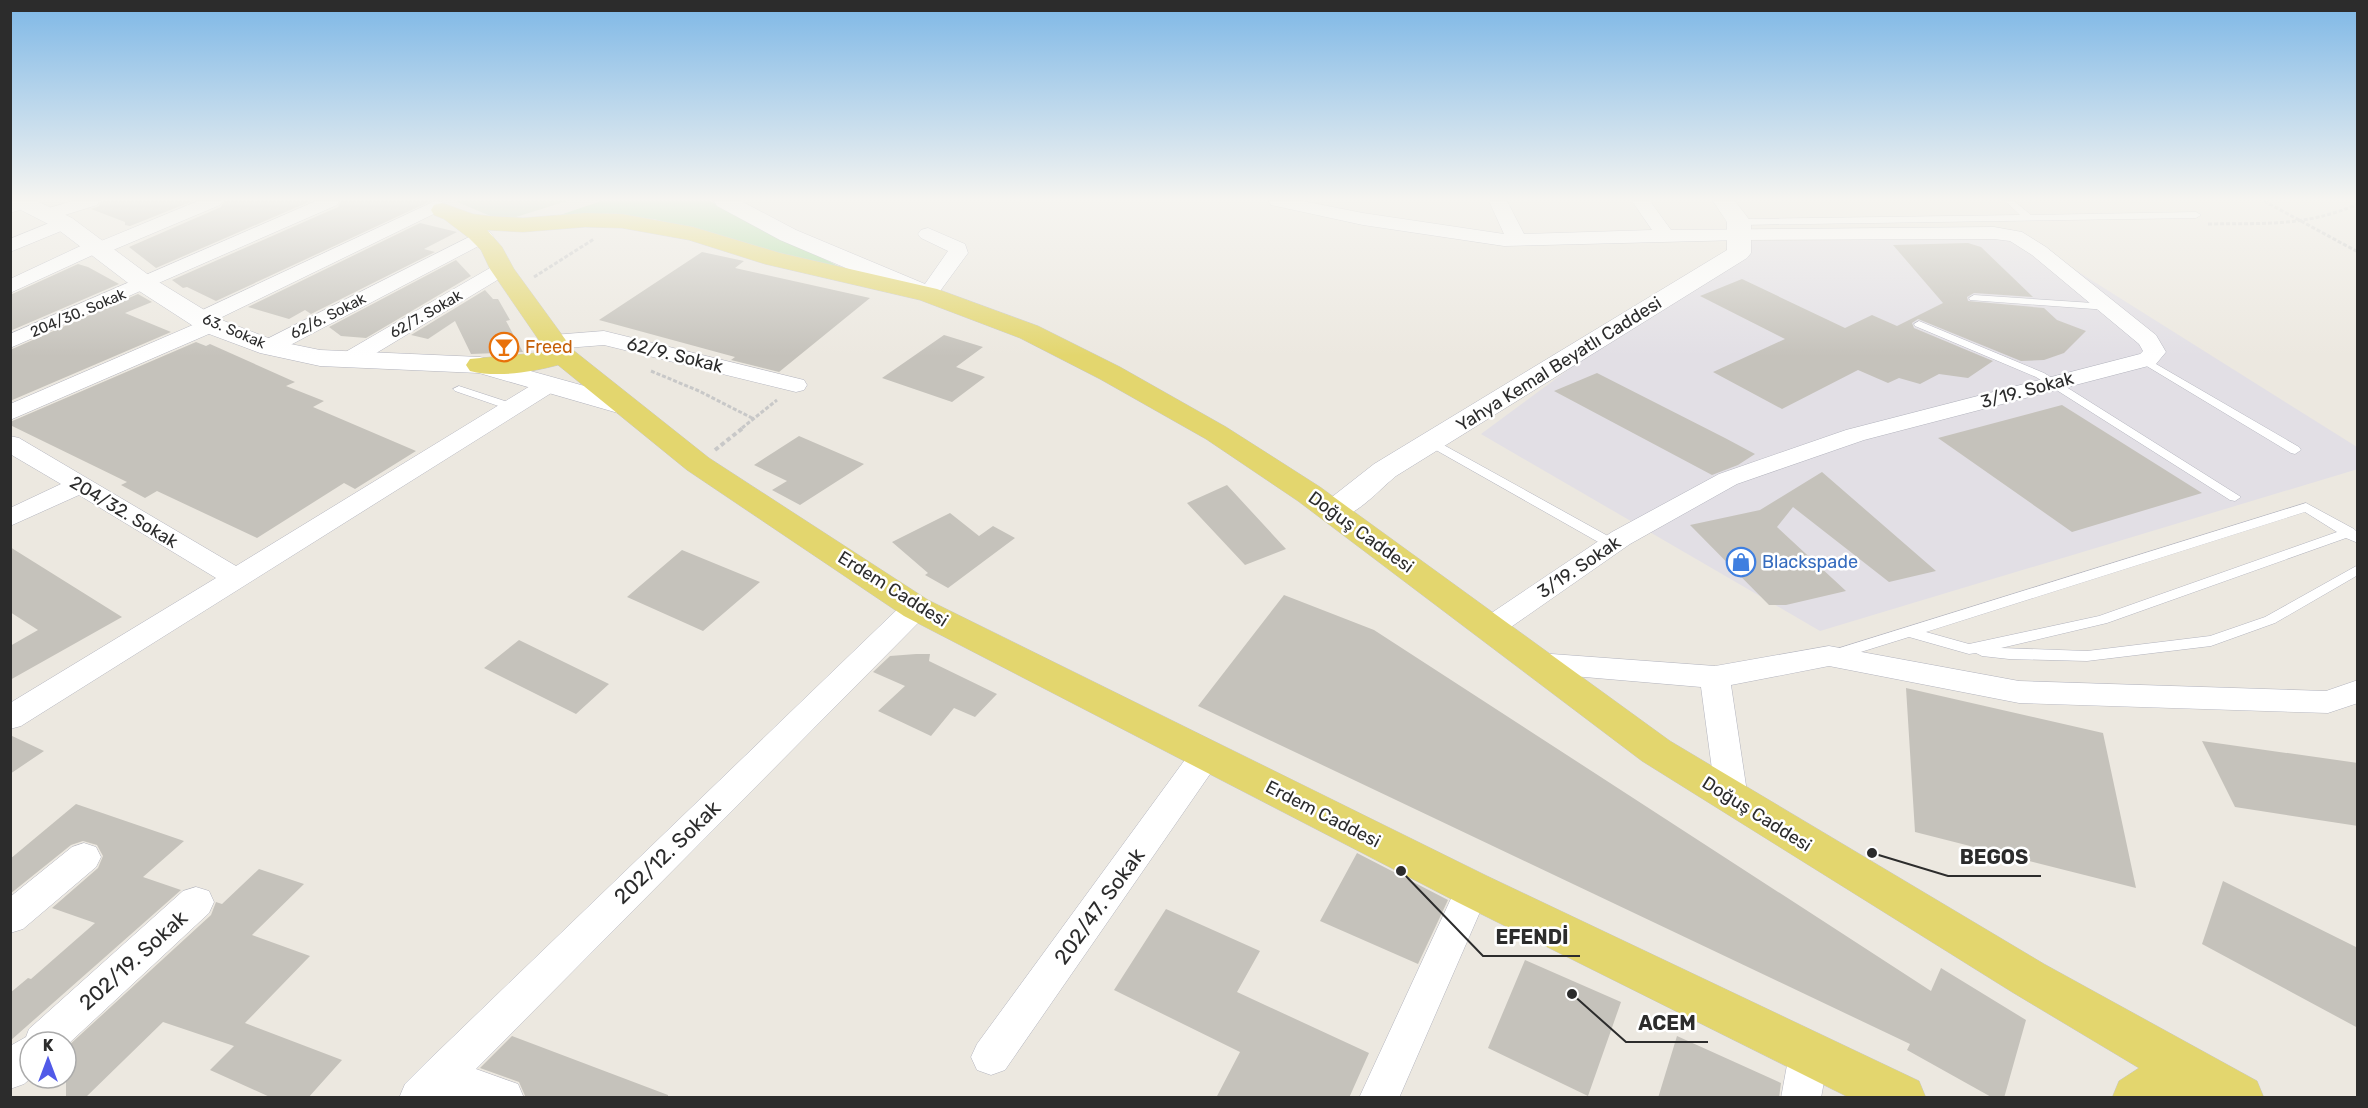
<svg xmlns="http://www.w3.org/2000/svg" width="2368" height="1108" font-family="Rubik,sans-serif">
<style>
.industrial{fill:#e2dfe5}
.green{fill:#afdda2}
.cemetery{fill:#c3d4b9}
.building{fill:#c5c2bb}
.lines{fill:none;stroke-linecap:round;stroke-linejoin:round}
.service-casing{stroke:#b3b4be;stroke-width:1}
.minor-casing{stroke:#b3b4be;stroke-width:1}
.tertiary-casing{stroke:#b3b4be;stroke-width:1}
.secondary-casing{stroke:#b3b4be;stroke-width:1}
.primary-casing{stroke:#c8c8c8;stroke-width:1}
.path-far1{stroke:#c8c8c8;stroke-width:3;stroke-dasharray:4 2;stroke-linecap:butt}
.path{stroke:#c8c8c8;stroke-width:4;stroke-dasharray:4.5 3;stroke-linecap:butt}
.service{fill:#fff;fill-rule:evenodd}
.minor{fill:#fff;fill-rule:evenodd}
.tertiary{fill:#fff;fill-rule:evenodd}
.secondary{fill:#fff;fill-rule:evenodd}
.primary{fill:#e3d66e;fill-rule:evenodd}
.labels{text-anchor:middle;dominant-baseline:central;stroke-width:5;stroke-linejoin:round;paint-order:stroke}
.far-street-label{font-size:15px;fill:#2c2c2c;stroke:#fff}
.food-label{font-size:18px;fill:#c56008;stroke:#fff;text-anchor:start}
.street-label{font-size:18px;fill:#2c2c2c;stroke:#fff}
.shop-label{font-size:18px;fill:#366cbe;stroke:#fff;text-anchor:start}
.near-street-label{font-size:21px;fill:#2c2c2c;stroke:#fff}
.leader{fill:none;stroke:#2c2c2c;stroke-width:2}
.callout-dot{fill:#2c2c2c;stroke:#fff;stroke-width:2}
.callout-label{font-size:20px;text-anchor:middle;font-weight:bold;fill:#2c2c2c;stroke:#fff;stroke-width:5;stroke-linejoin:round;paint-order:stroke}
</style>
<rect width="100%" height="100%" fill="#ece8e0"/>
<path class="industrial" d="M2026,239l331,208 1,22 -538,162 -339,-197 262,-193z"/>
<path class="green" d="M601,201h109l132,67 -90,-20 -98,-29 -91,-5z"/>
<path class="cemetery" d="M455,201h112l-54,17h-18z"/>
<path class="building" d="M101,201h92l-63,25 -5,-1v-3l-34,-13 8,-3z
M224,201h87l-155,67 -27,-21 92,-40z
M341,201h90l-215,100 -29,-14 -4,1 -11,-8 166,-73z
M420,223l37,9 -33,17 11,3 -124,62 -6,-4 -16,9 -41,-12z
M1968,243l13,4 52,50 -59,-4 -7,4 1,4 76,7 13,12 29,11 -22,22 -20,7 -23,1 -103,-42 -6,4 2,5 79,33 -25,17 -29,-4 -19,10 -21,-6 -11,5 -30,-13 -76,39 -69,-37 72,-33 -85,-43 42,-17 103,49 27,-13 25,11 46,-23 -50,-58z
M702,252l42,9 -9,7 135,30 -91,74 -48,-12 4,-3 -136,-37z
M456,260l15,16 -105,62 -25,-2 -12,-9z
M78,264l10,3 31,17 -109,47v-36z
M485,290l8,9h5l12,21 -4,1 17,31 -52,2 -16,-33 -27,18 -17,-4z
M138,294l14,8 -27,11 46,19 -161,69v-51z
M944,335l39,12 -27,20 29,10 -33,25 -70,-24z
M196,342l10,4 4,-2 85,38 -9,4 38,15 -11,6 103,44 -61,38 -11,-6 -87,55 -100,-47 -12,7 -24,-13 6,-3 -117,-57v-3z
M1597,373l128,65 30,16 -17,11 -26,10 -158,-84z
M2062,405l140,88 -130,39 -134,-94z
M799,436l65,28 -64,41 -28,-15 15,-9 -33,-16z
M1822,472l114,99 -47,11 -96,-75 -16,20 69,64 -60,14h-17l-79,-80 70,-15z
M1227,485l59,64 -41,16 -58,-62z
M950,513l29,23 14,-10 22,12 -67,50 -23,-13 3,-2 -36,-31z
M10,547l112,70 -112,63v-34l28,-16 -28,-18z
M682,550l78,32 -57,49 -76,-34z
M1284,595l90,35 557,361 10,-23 85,52 -22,78h-11l-86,-48 3,-6 -712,-338z
M519,640l90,44 -33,30 -92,-46z
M916,654h14l-1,7 68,33 -22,23 -21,-9 -23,28 -53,-25 27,-25 -32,-14 17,-16z
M1906,688l197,45 33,155 -221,-56z
M10,735l34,16 -34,23z
M2202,741l156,22v63l-123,-19z
M76,804l108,37 -41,36 38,13 -171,151v-48l18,-15 3,1 64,-56 -43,-15 46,-40 5,-12 -6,-11 -14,-4 -12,4 -61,49v-35z
M1357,853l91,47 -30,64 -98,-43z
M259,869l45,15 -52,51 58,21 -65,67 97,37 -34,38h-36l-62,-28 24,-24 -71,-24 -78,76h-19v-50l145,-133 5,-13 6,2z
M2223,881l135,67v80l-156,-84z
M1166,909l94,42 -23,41 132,61 -20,45h-133l24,-46 -126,-62z
M1525,960l96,42 -33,94 -100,-48z
M512,1036l156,59v3h-142l-7,-16 -39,-14z
M1677,1036l104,47 -2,15h-121z"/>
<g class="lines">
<g class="service-casing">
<path id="service" d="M2005,201h9l17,14 165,-3 5,3 -5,3 -457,7 -5,-3 5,-3 281,-4z
M1974,295l134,9 5,3 -5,3 -138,-10 -1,-2z
M1919,321l125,52 197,124 -6,4 -5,-1 -194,-123 -121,-51 -1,-2z
M2144,357l155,90 2,3 -6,4 -4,-1 -151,-91 -2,-2z
M459,386l58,19 2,2 -6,4 -58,-20 -2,-2z
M1431,438l186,103 2,3 -7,4 -5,-1 -180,-102 -2,-3z
M2306,503l48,26 4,4v10l-12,-5 -239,85 -106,25 86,3 123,-15 55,-19 93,-52v10l-83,48 -64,23 -124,15 -78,-2 -27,-3 -6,-3 -7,1 -60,-17 -74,23 -5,-1 -2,-4 2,-4zM2305,512l32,20 -238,84 -130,28 -43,-12z"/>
</g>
<g class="minor-casing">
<path id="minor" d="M10,201h23l1,1 -2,4 -22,7z
M73,201h26l-2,4 -48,15 -7,-2 -2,-4 2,-4z
M198,201h24l-2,4 -114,48 -11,1 -85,39v-14l79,-37 12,-1z
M316,201h23l-2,4 -327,143v-14z
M435,201l7,1 2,4 -2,4 -226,110 5,5 -3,5 -208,90v-16l185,-80 -4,-5 3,-5z
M1269,201h33l61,12 141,21 -15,-33h18l17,33 128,-4 -20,-29h18l21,29 323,-3 28,5 24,15 110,88 10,17 -10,12 -292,76 -127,44 -107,60 -129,90 -10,3 -10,-3 -4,-7 4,-7 131,-88 107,-58 127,-44 294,-76 3,-3 -4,-7 -107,-89 -22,-14 -16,-2 -253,1 -237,6 -141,-21 -92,-20z
M64,217l7,2 2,4 -2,4 -61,25v-13z
M928,228l37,16 3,9 -33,45 -7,2 -7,-2 -3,-4 30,-43 -27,-13 -3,-4 3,-4z
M483,230l7,2 3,4 -3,4 -213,112 -8,2 -8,-2 -3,-5 3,-5z
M502,263l7,2 3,4 -3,4 -151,91 -8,2 -8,-2 -3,-5 3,-5 153,-89z
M604,331l200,49 3,5 -3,5 -8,2 -192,-47 -51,4 -8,-2 -3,-5 3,-5 8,-2z
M548,378l8,2 3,5 -3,5 -535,336 -11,3v-26l206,-125 -137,-83 -69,31v-18l51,-24 -51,-30v-18l9,2 217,128 304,-186z
M916,598l10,3 4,7 -4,7 -450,454 42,15 6,14h-125l6,-14 22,-22 479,-461z
M1829,646l190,35 307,10 32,-11v23l-30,10 -309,-10 -190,-37 -98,19 17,114 -4,9 -12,4 -12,-4 -4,-9 -15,-112 -163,-14 -10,-3 -5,-7 5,-7 10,-3 177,13z
M1206,743l11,3 5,9 -5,9 -212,306 -14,5 -14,-5 -6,-13 6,-13 218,-298z
M84,843l12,4 5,10 -5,10 -73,62 -13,4v-36l62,-50z
M1472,874l12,5 6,10 -91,209h-40l101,-219z
M196,887l13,4 5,11 -5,11 -143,133v-4h-36l1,36 -7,6 -14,5v-43l16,-9 3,-8 154,-138z
M1809,1036l14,5 6,13 -8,44h-40l8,-44 6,-13z"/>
</g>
<g class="tertiary-casing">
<path id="tertiary" d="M714,201h27l55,29 141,59 4,5 -4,5 -9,3 -9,-3 -139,-59 -63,-34z
M1713,201h22l16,21v31l-4,5 -351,218c-21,17 -46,49 -73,42l-5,-7 5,-7 51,-40 353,-214v-28z"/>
</g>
<g class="secondary-casing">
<path id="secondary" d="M10,201h27l35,17 82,61 65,40 57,22 44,9 160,7 155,43 4,6 -4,6 -10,3 -146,-42 -159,-7 -60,-13 -59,-22 -65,-42 -80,-61 -43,-22z"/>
</g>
<g class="primary-casing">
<path id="primary" d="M442,203l31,11 16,2 34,2 62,-5 37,1 71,13 87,26 157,36 101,37 82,41 106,60 94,60 350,254 374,223 213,117 7,17h-152l7,-17 20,-13 -127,-76 -370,-231 -344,-260 -92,-62 -106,-60 -80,-41 -100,-38 -155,-36 -76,-24 -67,-12 -37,-1 -62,5 -36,-2 15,17 12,22 59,81 136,108 219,142 559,276 432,205 7,17h-76l-393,-196 -553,-286 -217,-146 -129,-105c-27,7 -60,13 -88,6l-4,-6 4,-6 77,-7 -57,-83 -9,-19 -12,-12 -25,-19 -10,-4 -3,-5 3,-5z"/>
</g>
<path class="path-far1" d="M2264,201l94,51
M2208,224c56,-1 97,3 150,-20
M534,277l60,-38
M651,371l48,20 55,28
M742,428l35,-28"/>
<path class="path" d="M715,450l29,-23"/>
<use href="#service" class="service"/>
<use href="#minor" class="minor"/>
<use href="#tertiary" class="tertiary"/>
<use href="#secondary" class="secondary"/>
<use href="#primary" class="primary"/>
</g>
<linearGradient id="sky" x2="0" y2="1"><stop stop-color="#7db7e6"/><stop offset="0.56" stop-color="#f6f5f1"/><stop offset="1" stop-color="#f6f5f1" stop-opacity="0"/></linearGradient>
<rect width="2368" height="356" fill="url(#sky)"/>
<defs>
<g id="bar-ring" transform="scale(1.5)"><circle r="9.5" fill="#fff" stroke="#e8710a" stroke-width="1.5"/><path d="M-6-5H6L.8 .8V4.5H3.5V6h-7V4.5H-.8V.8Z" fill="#e8710a"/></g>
<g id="shop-ring" transform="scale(1.5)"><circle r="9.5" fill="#fff" stroke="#3f7fe0" stroke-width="1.5"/><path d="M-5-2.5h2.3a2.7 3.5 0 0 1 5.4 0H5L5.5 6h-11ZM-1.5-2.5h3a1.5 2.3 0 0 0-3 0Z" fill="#3f7fe0"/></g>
</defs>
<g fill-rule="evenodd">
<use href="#bar-ring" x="504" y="347"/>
<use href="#shop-ring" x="1741" y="562"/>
</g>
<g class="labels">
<g class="far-street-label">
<text transform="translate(78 313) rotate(-23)">204/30. Sokak</text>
<text transform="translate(426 314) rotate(-30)">62/7. Sokak</text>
<text transform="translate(328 316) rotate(-27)">62/6. Sokak</text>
<text transform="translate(234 331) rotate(23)">63. Sokak</text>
</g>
<g class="food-label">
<text x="525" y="347">Freed</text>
</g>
<g class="street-label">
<text transform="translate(675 355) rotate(14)">62/9. Sokak</text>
<text transform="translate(1559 364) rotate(-32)">Yahya Kemal Beyatlı Caddesi</text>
<text transform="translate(2027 390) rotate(-15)">3/19. Sokak</text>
<text transform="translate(124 512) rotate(31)">204/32. Sokak</text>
<text transform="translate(1361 532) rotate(36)">Doğuş Caddesi</text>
<text transform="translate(1579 567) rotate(-34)">3/19. Sokak</text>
<text transform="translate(893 589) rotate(32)">Erdem Caddesi</text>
<text transform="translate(1323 814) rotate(27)">Erdem Caddesi</text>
<text transform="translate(1757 814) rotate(32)">Doğuş Caddesi</text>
</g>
<g class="shop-label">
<text x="1762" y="562">Blackspade</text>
</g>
<g class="near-street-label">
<text transform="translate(667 852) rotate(-44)">202/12. Sokak</text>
<text transform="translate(1099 906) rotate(-54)">202/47. Sokak</text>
<text transform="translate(133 960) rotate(-42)">202/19. Sokak</text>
</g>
</g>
<path class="leader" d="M1872 853L1948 876H2041M1401 871L1483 956H1580M1572 994L1626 1042H1708"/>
<g class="callout-dot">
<circle cx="1872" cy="853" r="6"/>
<circle cx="1401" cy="871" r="6"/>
<circle cx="1572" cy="994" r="6"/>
</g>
<g class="callout-label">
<text x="1994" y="864">BEGOS</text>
<text x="1532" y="944">EFENDİ</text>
<text x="1667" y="1030">ACEM</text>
</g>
<rect width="2368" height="1108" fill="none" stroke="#2c2c2c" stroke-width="24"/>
<g transform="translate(48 1060)"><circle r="28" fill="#ffffff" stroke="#ababab" stroke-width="1.5"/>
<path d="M0-4.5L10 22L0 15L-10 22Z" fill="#515ae8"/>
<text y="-9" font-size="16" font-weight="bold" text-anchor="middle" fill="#2c2c2c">K</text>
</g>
</svg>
